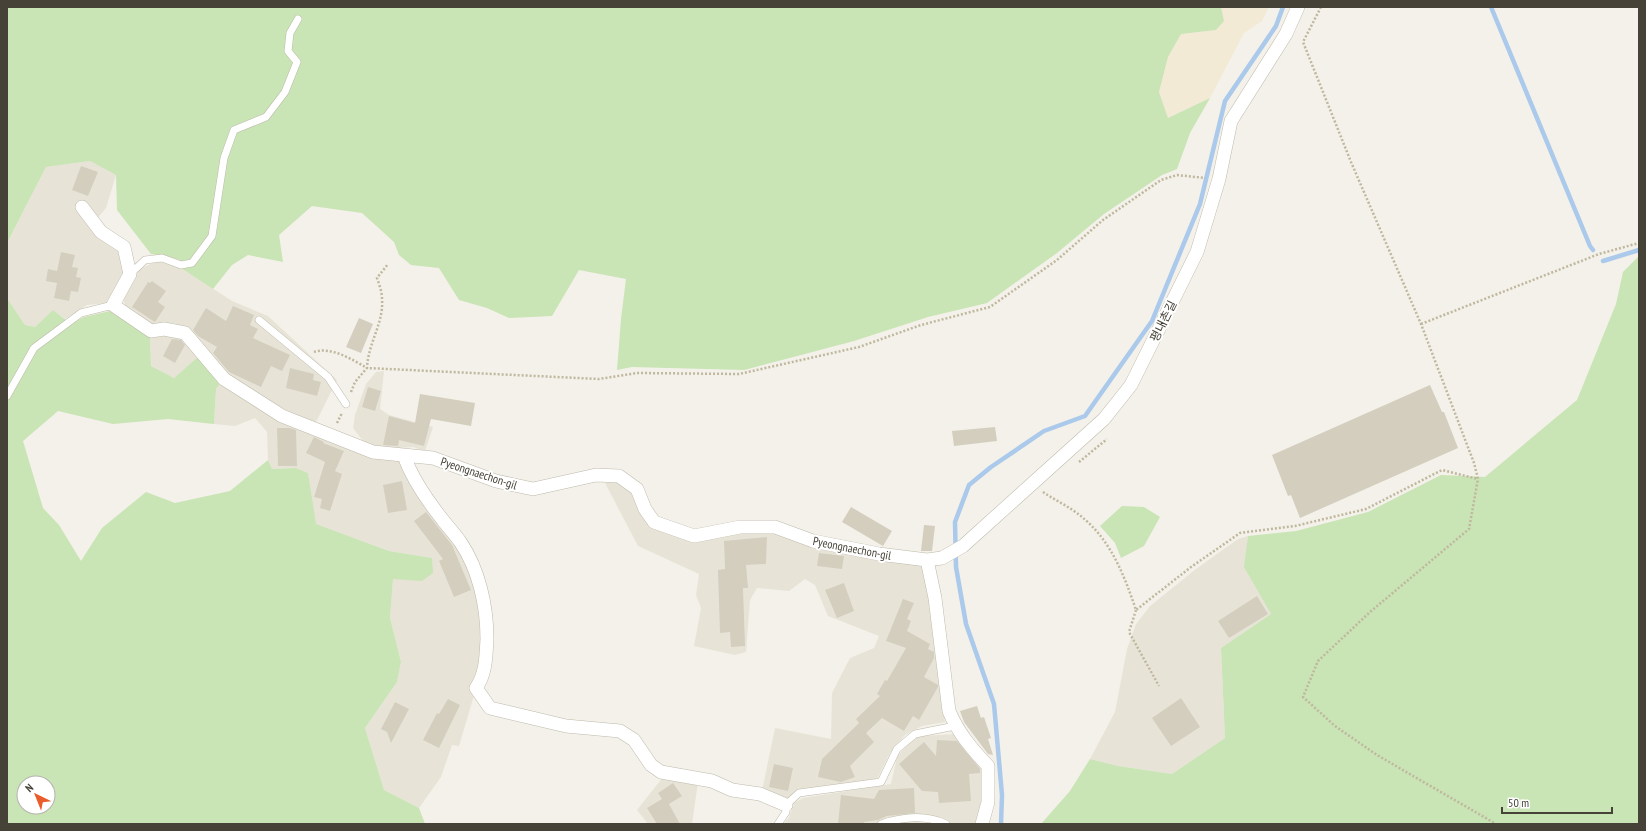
<svg xmlns="http://www.w3.org/2000/svg" width="1646" height="831" font-family="'PT Sans Narrow','Noto Sans KR',sans-serif">
<style>
.residential{fill:#e7e4d7}
.commercial{fill:#f3ead6}
.green{fill:#c9e4b5;fill-rule:evenodd}
.lines{fill:none;stroke-linecap:round;stroke-linejoin:round}
.stream{stroke:#aac9eb;stroke-width:4.5}
.building{fill:#d4cebf}
.service-casing{stroke:#bebaac;stroke-width:8}
.minor-casing{stroke:#bebaac;stroke-width:14}
.path{stroke:#bfb79e;stroke-width:2.5;stroke-dasharray:2 2;stroke-linecap:butt}
.service{stroke:#fff;stroke-width:7}
.minor{stroke:#fff;stroke-width:13}
.labels{text-anchor:middle;dominant-baseline:central;stroke-width:4;stroke-linejoin:round;paint-order:stroke}
.street-label{font-size:12px;fill:#464238;stroke:#fff}
</style>
<rect width="100%" height="100%" fill="#f3f1e9"/>
<path class="residential" d="M90,161l26,14 -10,33 -16,19 30,23 6,23 -17,30 -22,2 -22,14 -12,-9 -18,17 -10,-2 -18,-27v-55l39,-76z
M157,261l24,7 51,33 36,15 69,64 -22,44 -53,-26 -44,-29 -29,-38 -15,-8 -24,3 -24,-19 -4,-10 18,-28z
M167,331l17,4 16,20 -26,23 -23,-12 -1,-29z
M384,371l-4,38 9,6 44,12 -8,24 -12,-4 -28,2 -22,-8 -10,-13 2,-13 11,-31 10,-12z
M222,381l59,37 46,23 55,17 19,1 60,88 18,45 6,40 -10,60 -16,54 -7,-1 -11,32 -22,31 -35,-18 -19,-62 32,-46 4,-20 -11,-44 3,-40 39,-20 -43,-7 -74,-27 -7,-51 -12,-5 -24,1 -4,-9 -1,-28 -12,-14 -20,8 -21,-2 2,-35z
M616,481l17,12 21,34 42,14 52,-10 28,-1 147,33 15,94 7,65 -23,4 -17,9 -15,18 -13,26 -81,12 -10,9 -24,-9 13,-63 56,11 1,-46 18,-35 24,-10 5,-12 -51,-20 -13,-31 -10,-6 -16,12 -32,-3 -7,12 -4,52 -11,3 -41,-9 7,-38 -5,-13 3,-21 -61,-28 -33,-63z
M1248,536l-3,31 26,47 -50,34 4,90 -53,36 -54,-8 -28,-7 25,-47 12,-63 9,-25 14,-18 46,-37 42,-30z
M956,734l29,33 -2,37 -8,20h-191l5,-7 5,-14 9,-5 88,-14 6,-27 10,-12 12,-9z
M663,777l35,5 -6,42h-44l-11,-14z"/>
<path class="commercial" d="M1221,7h48l-7,14 -18,12 -34,65 -42,20 -9,-26 9,-35 13,-23 35,-4 8,-9z"/>
<path class="green" d="M7,7h1214l3,14 -8,9 -35,4 -13,23 -9,35 9,26 42,-20 -20,35 -13,36 -15,6 -58,39 -47,39 -70,50 -59,14 -74,24 -110,29 -112,-3 -15,3 4,-51 5,-40 -47,-9 -27,46 -43,2 -22,-10 -28,-8 -20,-32 -28,-3 -12,-10 -5,-13 -32,-29 -50,-7 -33,29 4,27 -35,-7 -16,10 -19,24 -32,-21 -1,-8 -15,-4 -14,-2 -34,-44 -1,-35 -26,-14 -44,6 -39,76z
M1639,256v568h-598l29,-33 20,-32 28,7 54,8 53,-36 -4,-90 50,-34 -27,-47 4,-31 48,-5 72,-19 73,-37 44,2 92,-77 39,-96 7,-32z
M7,298l18,27 10,2 18,-17 18,14 13,-7 30,-7 36,27 1,29 23,12 26,-23 22,26 -6,8 -2,35 -46,-5 -55,5 -55,-13 -35,30 20,67 16,17 22,36 21,-33 44,-36 29,11 55,-12 38,-31 4,9 24,-1 12,5 8,51 73,27 43,7 1,15 -11,8 -29,-2 -3,39 11,44 -4,20 -32,46 19,62 35,18 6,16h-418zM24,783h24v24h-24z
M1122,506l22,1 16,10 -16,29 -23,12 -6,-15 -15,-17z"/>
<g class="lines">
<path class="stream" d="M1491,7l99,239 3,4
M1603,261l36,-11
M1001,824l1,-29 -8,-91 -28,-80 -10,-57 -1,-45 14,-37 22,-18 53,-36 41,-15 67,-95 48,-117 25,-103 51,-75 7,-19"/>
</g>
<path class="building" d="M81,166l17,6 -10,24 -16,-6z
M61,252l14,3 -3,12 6,1 -2,9 5,1 -3,14 -7,-1 -2,10 -15,-3 3,-15 -11,-2 2,-12 9,2z
M152,281l14,10 -8,11 7,5 -10,15 -23,-15 16,-25 2,1z
M233,306l21,9 -4,10 8,4 -5,9 37,17 -8,16 -11,-5 -10,21 -32,-15 -16,-19 4,-6 -19,-11 -5,-6 13,-22 20,13z
M359,318l14,6 -12,29 -15,-6z
M172,339l9,1 4,5 -10,18 -12,-7z
M290,368l24,6 -1,6 8,2 -4,14 -31,-8z
M1430,385l12,27h2l14,36 -158,70 -9,-23 -3,1 -16,-41z
M368,387l13,4 -6,20 -13,-4z
M420,394l55,9 -4,23 -40,-7 -7,27 -25,-6 -1,6 -15,-1 6,-29 26,7z
M995,427l2,14 -43,5 -2,-15z
M277,428h13l6,2 1,36h-19z
M314,437l10,5 -1,1 21,8 -9,20 7,3 -12,37 -10,-3 2,-9 -8,-2 11,-35 -19,-9z
M402,481l5,29 -19,3 -5,-28z
M851,507l41,24 -9,15 -41,-24z
M426,512l26,33 19,45 -17,7 -15,-36 4,-2 -29,-38z
M924,525l11,1 -3,25h-11z
M767,537l-1,27 -20,1 2,23h-5l2,58 -14,1 -1,-15 -10,1 -2,-63 7,-1 -1,-28z
M819,553l25,3 -2,13 -25,-3z
M844,583l10,28 -17,7 -12,-28z
M1257,596l11,18 -39,24 -11,-17z
M903,599l11,4 -7,16 4,2 -4,10 23,13 -2,5 6,3v6l-10,19 14,8v2l-19,33 -6,-4 -9,15 -22,-13 -16,15 8,9 -24,24 5,11 -14,5 -23,-5 4,-18 37,-36 -3,-4 24,-23 -3,-2 8,-14 2,1 19,-33 -20,-7z
M1181,698l19,29 -29,19 -19,-28z
M448,699l12,6 -21,43 -16,-8 14,-27 2,1z
M395,702l14,7 -18,34 -4,-11 -6,-3z
M977,706l4,12 3,-1 7,21 -3,1 5,16 -5,-1 -24,-32 -4,-11z
M937,740l20,1 23,28v4l-11,1 2,27 -32,2 -1,-11 -16,-1 -23,-27 25,-22 12,14z
M774,764l19,4 -5,23 -19,-4z
M673,783l9,13 -13,8 11,20h-23l-10,-16 15,-9 -4,-6z
M914,788l1,25 -28,3 -9,4 -14,2v2h-26l3,-29 33,4 5,-9z"/>
<g class="lines">
<g class="service-casing">
<path id="service" d="M130,274l15,-14 17,-2 19,7 11,-2 20,-27 12,-78 10,-28 32,-13 19,-25 12,-30 -9,-11 2,-18 8,-14
M259,320l69,57 18,27
M7,396l27,-48 47,-35 32,-8
M778,824l8,-12v-7l13,-12 82,-11 16,-33 18,-15 40,-8
M881,824c21,-7 44,-10 65,0"/>
</g>
<g class="minor-casing">
<path id="minor" d="M82,207l19,25 23,15 6,27 -17,31 38,26 13,-2 21,4 39,46 58,37 91,36 60,6 63,23 37,8 63,-14 23,1 18,13 8,20 9,13 40,14 46,-9h35l38,14 66,13 48,6 15,-2 21,-12 141,-127 27,-34 66,-133 22,-73 12,-58 55,-87 12,-27
M404,456c8,22 23,44 38,63 6,8 13,15 19,24 18,27 26,63 26,96 -1,17 -1,35 -11,49l14,20 76,18 54,5 14,9 17,25 10,7 51,9 20,9 28,4 26,11
M927,560l8,38 14,113c9,22 23,38 39,55v36l-6,22"/>
</g>
<path class="path" d="M1321,7l-18,35 48,120 70,162 53,139 4,16 -9,50 -99,83 -52,49 -15,36 32,29 42,29 119,69
M1421,324l178,-70 40,-11
M314,352c17,-6 39,8 53,16 1,-25 17,-45 15,-69 0,-7 -3,-15 -5,-21l11,-14
M351,392l4,-10 12,-14 232,11 38,-6 102,1 120,-27 62,-22 69,-18 67,-47 46,-40 58,-40 16,-5 28,3
M337,423l5,-10
M1079,462l28,-23
M1043,492c10,7 21,12 31,19 35,24 49,61 62,99l55,-43 49,-34 55,-7 71,-17 76,-39 36,9
M1136,610l-7,22 30,54"/>
<use href="#service" class="service"/>
<use href="#minor" class="minor"/>
</g>
<g class="labels">
<g class="street-label">
<text transform="translate(1163 321) rotate(-64)">평내촌길</text>
<text transform="translate(479 473) rotate(18)">Pyeongnaechon-gil</text>
<text transform="translate(852 548) rotate(11)">Pyeongnaechon-gil</text>
</g>
</g>
<rect width="1646" height="831" fill="none" stroke="#464238" stroke-width="16"/>
<g transform="translate(36 795) rotate(317)"><circle r="19" fill="#ffffff" stroke="#b5b3af"/>
<path d="M0-3L7 15L0 10L-7 15Z" fill="#ea5c29"/>
<text y="-6" font-size="11" font-weight="bold" text-anchor="middle" fill="#464238">N</text>
</g>
<path d="M1502 807v6h110v-6" fill="none" stroke="#464238" stroke-width="2"/>
<text x="1508" y="807" font-size="12" fill="#464238" stroke="#ffffff" stroke-width="3" paint-order="stroke">50 m</text>
</svg>
